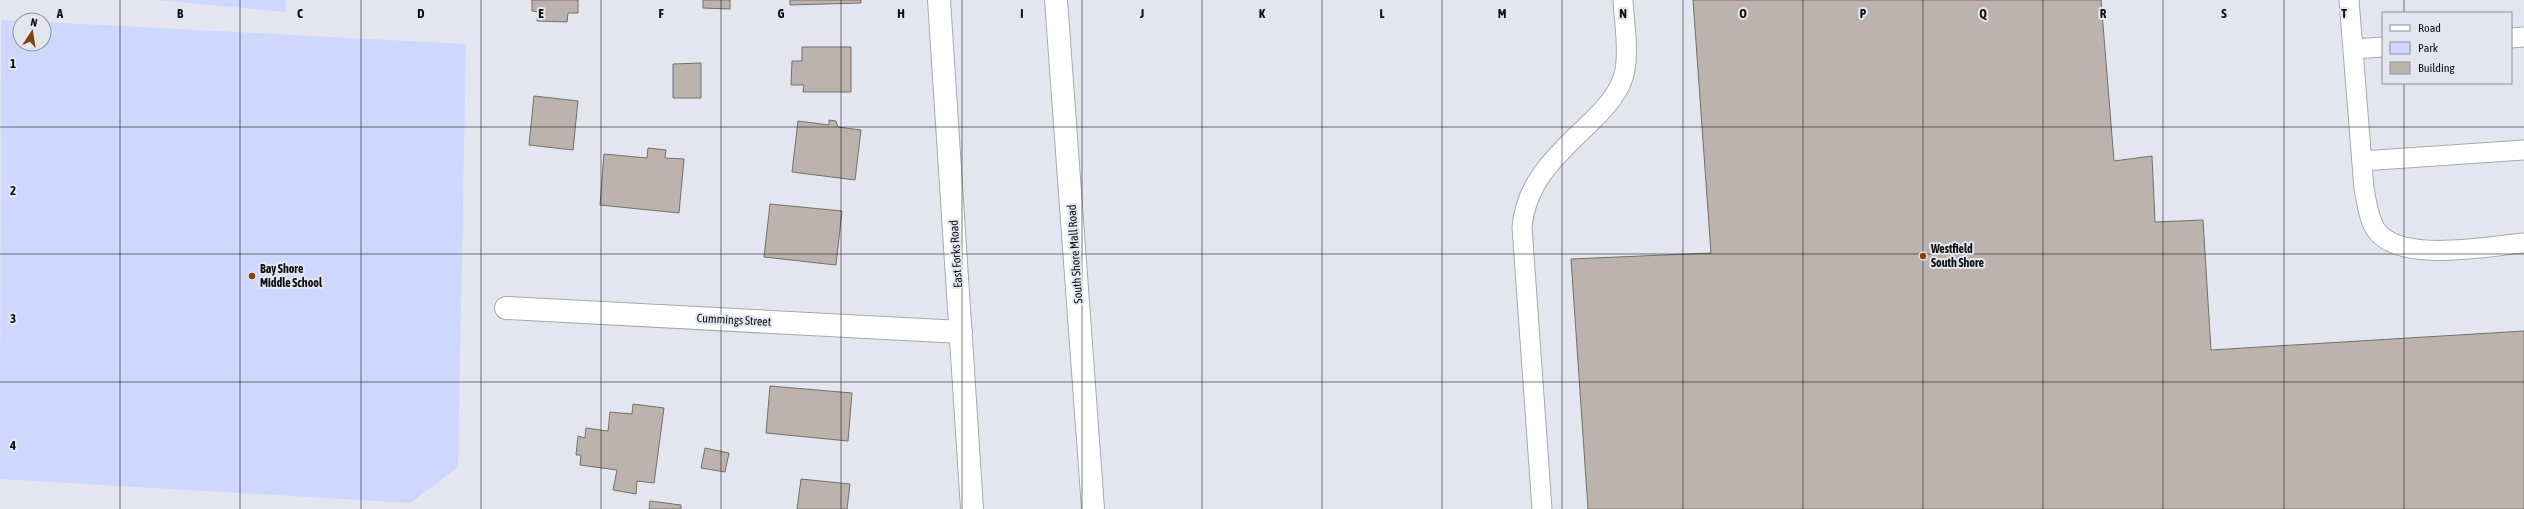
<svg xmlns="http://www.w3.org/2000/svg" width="2524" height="509" font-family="'Asap Condensed',sans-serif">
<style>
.green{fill:#ced7fd}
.building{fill:#bcb3ae;stroke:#766e69}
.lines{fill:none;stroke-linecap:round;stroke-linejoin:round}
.lane-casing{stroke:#a7a9b2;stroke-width:21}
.street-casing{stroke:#a7a9b2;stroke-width:24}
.lane{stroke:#fff;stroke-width:19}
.street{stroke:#fff;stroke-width:22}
.grid{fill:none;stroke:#0e0f12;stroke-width:1;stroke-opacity:0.55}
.poi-dot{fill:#83420b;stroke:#e4e6ef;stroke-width:1.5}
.labels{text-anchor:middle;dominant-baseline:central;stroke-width:4;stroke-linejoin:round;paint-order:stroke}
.poi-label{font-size:12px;font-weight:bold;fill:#0e0f12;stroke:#e4e6ef;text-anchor:start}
.street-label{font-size:12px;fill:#0e0f12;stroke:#e4e6ef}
.grid-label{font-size:13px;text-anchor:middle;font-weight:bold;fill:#0e0f12;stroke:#e4e6ef;stroke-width:4;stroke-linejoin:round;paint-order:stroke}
</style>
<rect width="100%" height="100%" fill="#e4e6ef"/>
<path class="green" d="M156,0h130l-1,12z
M1,20l19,1v23h24v-22l422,22 -8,423 -48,36 -410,-24z"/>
<path class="building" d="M532,0h46v13h-10l-1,9 -30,-1 1,-9 -6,-1z
M703,0h27v9l-27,-1z
M790,0h71v3l-71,2z
M1693,0h408l13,161 38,-5 3,66 48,-2 8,130 313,-19v178h-936l-17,-250 140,-6z
M802,47h49v45h-48l1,-7h-13l1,-24h10z
M701,63v35h-28v-34z
M534,96l44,5 -5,49 -44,-5z
M829,120l7,1 2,6 23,3 -6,50 -63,-8 6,-51 31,4z
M648,148l18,2 -1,8 19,1 -5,54 -79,-8 4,-51 43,4z
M770,204l72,7 -6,54 -72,-8z
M770,386l82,7 -4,48 -82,-8z
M633,404l31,4 -10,75 -17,-2 -1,13 -23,-4 4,-20 -37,-5 1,-10h-5l2,-19 7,2 1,-10 22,3 2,-19 22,2z
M705,448l24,5 -4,19 -24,-4z
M801,479l49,5 -3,25h-50z
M650,501l31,4v4h-32z"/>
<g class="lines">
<g class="lane-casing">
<path id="lane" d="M2349,0l15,189c3,13 4,29 12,41 24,34 111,16 148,13
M2511,38l13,-1
M2353,49l30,-2
M2362,161l162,-11
M1542,509l-20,-282c4,-47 38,-75 70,-106 15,-15 29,-30 33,-51 4,-22 -1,-48 -2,-70"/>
</g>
<g class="street-casing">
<path id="street" d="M939,0l33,509
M1056,0l37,509
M506,308l455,24"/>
</g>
<use href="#lane" class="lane"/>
<use href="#street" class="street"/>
</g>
<path class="grid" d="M120,0v509M240,0v509M361,0v509M481,0v509M601,0v509M721,0v509M841,0v509M962,0v509M1082,0v509M1202,0v509M1322,0v509M1442,0v509M1562,0v509M1683,0v509M1803,0v509M1923,0v509M2043,0v509M2163,0v509M2284,0v509M2404,0v13M2404,83v426M0,127h2524M0,254h2524M0,382h2524"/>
<g class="poi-dot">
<circle cx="1923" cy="256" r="4"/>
<circle cx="252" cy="276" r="4"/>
</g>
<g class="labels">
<g class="poi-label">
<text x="1931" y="249">Westfield<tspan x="1931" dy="14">South Shore</tspan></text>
<text x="260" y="269">Bay Shore<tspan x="260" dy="14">Middle School</tspan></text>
</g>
<g class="street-label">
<text transform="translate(956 254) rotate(-94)">East Forks Road</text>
<text transform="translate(1075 254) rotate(-94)">South Shore Mall Road</text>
<text transform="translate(734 320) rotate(3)">Cummings Street</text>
</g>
</g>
<g class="grid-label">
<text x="60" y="18">A</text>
<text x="180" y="18">B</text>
<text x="300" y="18">C</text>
<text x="421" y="18">D</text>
<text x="541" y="18">E</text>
<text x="661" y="18">F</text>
<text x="781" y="18">G</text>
<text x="901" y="18">H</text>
<text x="1022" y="18">I</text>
<text x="1142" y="18">J</text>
<text x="1262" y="18">K</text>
<text x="1382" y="18">L</text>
<text x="1502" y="18">M</text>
<text x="1623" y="18">N</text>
<text x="1743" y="18">O</text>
<text x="1863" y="18">P</text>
<text x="1983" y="18">Q</text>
<text x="2103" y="18">R</text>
<text x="2224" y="18">S</text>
<text x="2344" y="18">T</text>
<text x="13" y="68">1</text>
<text x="13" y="195">2</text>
<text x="13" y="323">3</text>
<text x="13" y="450">4</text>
</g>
<rect x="2382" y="12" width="130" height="72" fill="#e4e6ef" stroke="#8e9097"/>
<rect x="2390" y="25" width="20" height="6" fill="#ffffff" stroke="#8e9097"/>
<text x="2418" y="32" font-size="12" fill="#0e0f12">Road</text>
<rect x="2390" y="42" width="20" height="12" fill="#ced7fd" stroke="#8e9097"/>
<text x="2418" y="52" font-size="12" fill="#0e0f12">Park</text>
<rect x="2390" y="62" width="20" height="12" fill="#bcb3ae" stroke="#8e9097"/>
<text x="2418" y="72" font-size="12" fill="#0e0f12">Building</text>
<g transform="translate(32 32) rotate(12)"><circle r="19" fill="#e4e6ef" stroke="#8e9097"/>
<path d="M0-3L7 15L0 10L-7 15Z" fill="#83420b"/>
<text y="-6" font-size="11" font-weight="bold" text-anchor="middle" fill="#0e0f12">N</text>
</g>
</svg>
